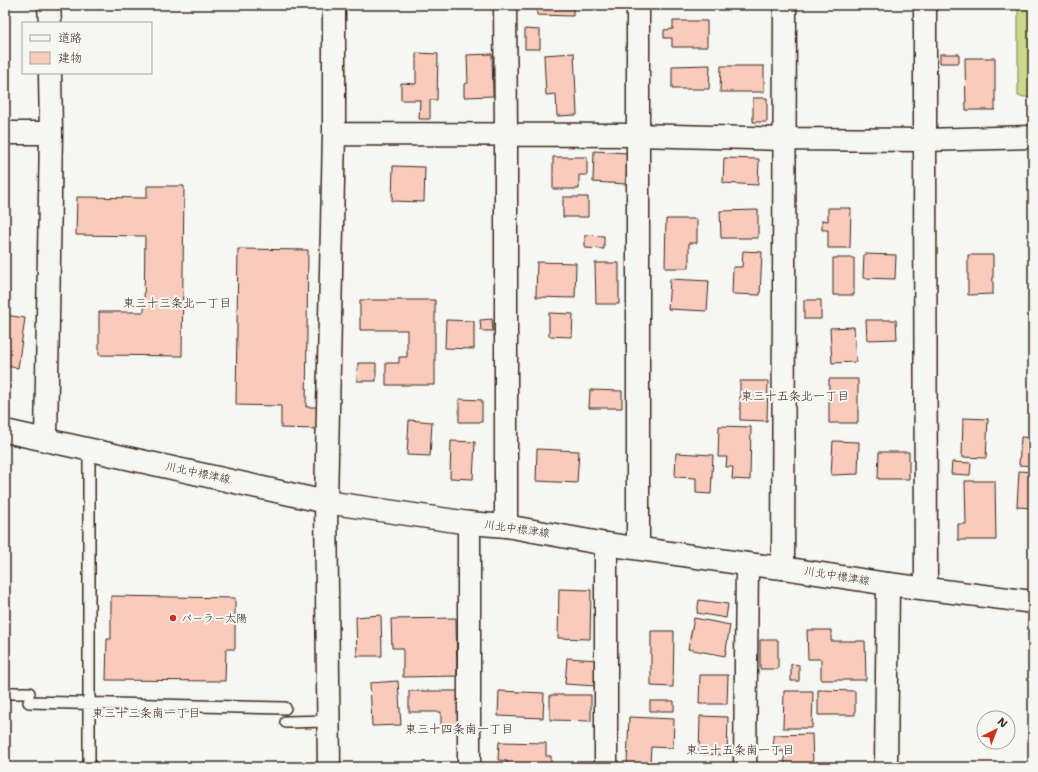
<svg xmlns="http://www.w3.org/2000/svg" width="1038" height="772" font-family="'Shantell Sans','Klee One',sans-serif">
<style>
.green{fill:#cbd98d;stroke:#838256}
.building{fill:#f9cbbd;stroke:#3b2a1e}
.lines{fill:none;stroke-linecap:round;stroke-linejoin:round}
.lane-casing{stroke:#3b2a1e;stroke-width:14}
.street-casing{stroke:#3b2a1e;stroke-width:25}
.secondary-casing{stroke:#3b2a1e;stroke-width:25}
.lane{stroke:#f6f6f2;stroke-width:11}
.street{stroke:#f6f6f2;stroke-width:22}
.secondary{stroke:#f6f6f2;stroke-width:22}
.poi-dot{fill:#c8321e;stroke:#f6f6f2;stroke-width:1.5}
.labels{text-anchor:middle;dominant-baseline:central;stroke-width:4;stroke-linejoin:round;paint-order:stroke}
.street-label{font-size:11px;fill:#3b2a1e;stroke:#f6f6f2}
.poi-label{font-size:11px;fill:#3b2a1e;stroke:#f6f6f2;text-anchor:start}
.neighbourhood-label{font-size:12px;fill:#3b2a1e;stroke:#f6f6f2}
</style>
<rect width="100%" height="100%" fill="#f6f6f2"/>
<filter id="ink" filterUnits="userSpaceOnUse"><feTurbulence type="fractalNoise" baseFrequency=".025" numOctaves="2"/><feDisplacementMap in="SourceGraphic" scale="8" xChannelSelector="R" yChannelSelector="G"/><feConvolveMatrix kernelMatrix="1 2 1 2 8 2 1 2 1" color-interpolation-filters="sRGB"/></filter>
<g filter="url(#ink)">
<path class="green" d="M1018,5h15v93l-15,-2z"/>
<path class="building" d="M537,5h36v11l-36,-1z
M590,5h23v2l-23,1z
M686,5h28v2l-28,1z
M673,21h34v26h-35v-9h-8v-8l9,-1z
M525,29l15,1v19h-15z
M416,53l22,1 -1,46h-7v19h-11l1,-19h-19v-17l15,1z
M574,53l3,62 -20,1 -1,-22 -10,1 -2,-40z
M492,54l1,42 -29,1v-13l4,-1 -1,-28z
M940,54h19v9h-19z
M965,58h30v52h-29z
M710,65l-1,24h-37v-23z
M721,66h43v26h-44z
M753,98h14v24h-14z
M594,151l33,2 -1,31 -33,-2z
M553,157h34v18h-8v14h-26z
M724,158l35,1 -1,26 -35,-2z
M393,166l32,1 -1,35 -32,-1z
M5,176h1v29h-1z
M147,186h37l-2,170 -83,-1v-43h45l1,-76 -69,-1 1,-38 70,1z
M563,197h25v20h-25z
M828,208h23l-1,40h-22v-18h-6v-10l6,1z
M758,210v28h-37l-1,-27z
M666,219h31v24h-8v25h-24z
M585,235l19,1v13l-19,-1z
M238,249l70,1 -2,157h11v22l-36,-1v-22l-45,-1z
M743,251l19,1 -2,43 -28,-1 1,-27h9z
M864,254l32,1 -1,24 -32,-1z
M968,255h25v39l-25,1z
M833,258h21v37h-21z
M537,262l39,1 -1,35 -39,-1z
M595,263h24v41h-23z
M670,279l39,2 -2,30 -39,-2z
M360,300h75v85h-49v-22h13v-6h8v-27h-47z
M804,300h17v19h-17z
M549,313l24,1 -1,23 -23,-1z
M5,315l20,3 -7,50 -13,-2z
M492,319l1,12h-12l-1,-11z
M446,320l28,1v28l-29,-1z
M866,320h30l1,19 -30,1z
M854,327l2,35 -24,1 -2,-35z
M358,363h18v18h-19z
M829,379h29v44h-29z
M740,381h28l-1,40 -27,-1z
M590,390l32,1v17h-33z
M459,399l23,1v22h-23z
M963,418l25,1 -2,39 -24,-1z
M409,420l23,2 -2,34 -23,-1z
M719,426l32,1 -1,53 -18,-1 1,-12h-7l1,-10h-9z
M1021,437l12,1v28l-14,-1z
M451,441l24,1 -2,37 -23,-1z
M833,441l26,1 -1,32 -27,1z
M537,449l42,2 -2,32 -41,-2z
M879,452h30v27h-31z
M676,453l37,2 -2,39 -15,-1v-15l-21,-1z
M952,462l19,1 -1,12 -19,-1z
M1019,471l14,1v36l-16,-1z
M965,481h30l1,59h-38v-16h8z
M559,589l32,1 -1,49 -32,-1z
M111,596l124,2v51h-9l-1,32 -119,-1 1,-41h4z
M699,600l29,4 -2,14 -29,-5z
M381,615l1,41h-25l-1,-39z
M456,618l1,58 -54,1v-29h-11l-1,-29z
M694,618l36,7 -5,31 -37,-7z
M807,630h24v11h34l1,39h-45v-21h-13z
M651,631h23l-1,56 -22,-1z
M760,640h18v29h-18z
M567,658l31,2 -2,26 -31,-2z
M791,664l8,1v16h-8z
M700,675h28l-1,29h-28z
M398,681l3,44 -29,1 -2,-43z
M818,690l37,1v24h-37z
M409,691h51v35l-19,-1v-13h-32z
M499,691l45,2 -1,25 -45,-2z
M784,691h29l-1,37h-29z
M550,695h41v26l-41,-1z
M650,701h24v10h-24z
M700,716l28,1 -1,38 -28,-1z
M629,717l45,2 -1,29 -22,-1 -1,18 -23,-1z
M812,734l1,33h-28l-1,-16 -10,1 -1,-17z
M499,742l47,1v13h5v11l-44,-1v-5l-9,-1z"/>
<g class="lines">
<g class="lane-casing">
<path id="lane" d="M5,693h24
M29,702l256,6
M286,722l43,-1
M89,767v-318"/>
</g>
<g class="street-casing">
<path id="street" d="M49,5l1,18
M505,5l1,129v392
M925,5v135l1,448
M5,133h46
M334,134l303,1 147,4 141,1 108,-3
M46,440l5,-307 -1,-60
M606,544v223
M638,548v-543
M783,568l2,-563
M329,767l-3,-265 8,-368v-129
M469,767v-244
M745,767l2,-203
M886,767l2,-183"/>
</g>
<g class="secondary-casing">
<path id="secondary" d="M5,431l321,71 143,21 37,3 100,18 141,20 36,4 105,16 145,18"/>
</g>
<use href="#lane" class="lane"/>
<use href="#street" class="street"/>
<use href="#secondary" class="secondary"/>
</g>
</g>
<circle class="poi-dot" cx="173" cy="618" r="4"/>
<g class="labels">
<g class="street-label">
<text transform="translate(198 473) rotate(12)">川北中標津線</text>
<text transform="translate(517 529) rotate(8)">川北中標津線</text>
<text transform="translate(837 576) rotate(9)">川北中標津線</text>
</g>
<g class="poi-label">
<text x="181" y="618">パーラー太陽</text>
</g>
<g class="neighbourhood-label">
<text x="177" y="303">東三十三条北一丁目</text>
<text x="795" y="396">東三十五条北一丁目</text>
<text x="146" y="713">東三十三条南一丁目</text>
<text x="459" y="729">東三十四条南一丁目</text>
<text x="740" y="750">東三十五条南一丁目</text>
</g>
</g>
<rect width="1038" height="772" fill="none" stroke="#f6f6f2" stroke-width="20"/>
<rect x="10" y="10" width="1018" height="752" fill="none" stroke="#3b2a1e" stroke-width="1.5" filter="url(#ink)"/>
<rect x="22" y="22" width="130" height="52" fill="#f6f6f2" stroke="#aba49d"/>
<rect x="30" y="35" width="20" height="6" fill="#f6f6f2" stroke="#aba49d"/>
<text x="58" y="42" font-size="12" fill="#3b2a1e">道路</text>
<rect x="30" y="52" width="20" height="12" fill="#f9cbbd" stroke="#aba49d"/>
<text x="58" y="62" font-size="12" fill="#3b2a1e">建物</text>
<g transform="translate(996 730) rotate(42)"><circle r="19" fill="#f6f6f2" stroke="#aba49d"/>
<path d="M0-3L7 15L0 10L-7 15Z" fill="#c8321e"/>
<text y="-6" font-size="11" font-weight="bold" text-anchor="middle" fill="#3b2a1e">N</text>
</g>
</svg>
